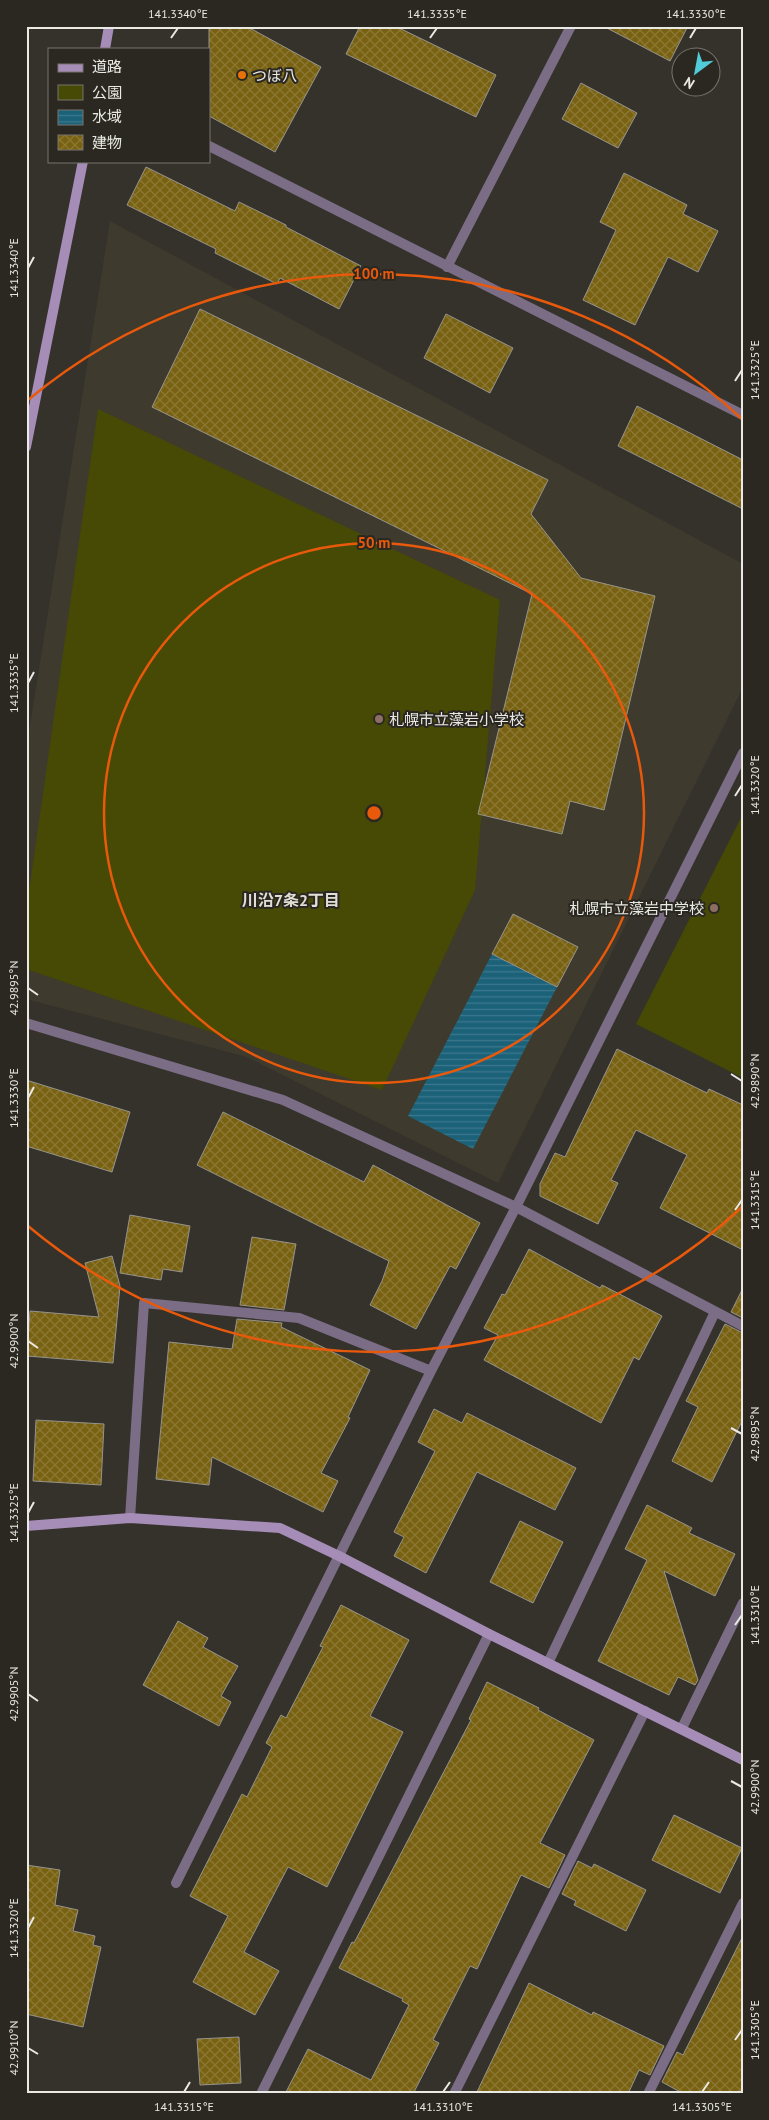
<svg xmlns="http://www.w3.org/2000/svg" width="769" height="2120" font-family="'PT Sans','Noto Sans JP',sans-serif">
<style>
.built{fill:#3e3a2d}
.green{fill:#464a04}
.water{fill:url(#water-rules)}
.building{fill:url(#building-cross-hatch);stroke:#97948c}
.lines{fill:none;stroke-linecap:round;stroke-linejoin:round}
.street{stroke:#7c6d87;stroke-width:10}
.secondary{stroke:#a68db7;stroke-width:10}
.ticks{fill:none;stroke:#eae9e4;stroke-width:2}
.ring{fill:none;stroke:#e8590c;stroke-width:2.5}
.food-dot{fill:#e8710a;stroke:#2a2821;stroke-width:2}
.education-dot{fill:#8d6e63;stroke:#2a2821;stroke-width:2}
.labels{text-anchor:middle;dominant-baseline:central;stroke-width:4;stroke-linejoin:round;paint-order:stroke}
.poi-label{font-size:15px;fill:#eae9e4;stroke:#2a2821;text-anchor:start}
.neighbourhood-label{font-size:16px;font-weight:bold;fill:#e1ded5;stroke:#2a2821}
.centre{fill:#e8590c;stroke:#2a2821;stroke-width:2.5}
.ring-label{font-size:15px;text-anchor:middle;font-weight:bold;fill:#e8590c;stroke:#2a2821;stroke-width:4;stroke-linejoin:round;paint-order:stroke}
.neatline{fill:none;stroke:#eae9e4;stroke-width:2}
.ticks-label{font-size:12px;text-anchor:middle;fill:#eae9e4}
</style>
<defs>
<pattern id="water-rules" width="6" height="5" patternUnits="userSpaceOnUse" patternTransform="scale(1.25)"><rect width="6" height="5" fill="#1b6279"/><path d="M0 2.5h6" fill="none" stroke="#3c788c"/></pattern>
<pattern id="building-cross-hatch" width="8" height="8" patternUnits="userSpaceOnUse" patternTransform="scale(1.25)"><rect width="8" height="8" fill="#786111"/><path d="M0 0l8 8M0 8l8-8" fill="none" stroke="#8b7834"/></pattern>
</defs>
<rect width="100%" height="100%" fill="#34322b"/>
<path class="built" d="M110,221l633,343v123l-245,496 -251,-126 -221,-58v-248z"/>
<path class="green" d="M98,409l402,191 -25,290 -93,200 -356,-121v-57z
M743,814v264l-107,-54z"/>
<path class="water" d="M492,954l65,33 -84,162 -65,-33z"/>
<path class="building" d="M209,26h37l75,41 -46,85 -66,-36z
M360,26h35l101,49 -20,42 -130,-63z
M603,26h85l-18,35z
M581,83l56,30 -19,35 -56,-29z
M146,167l89,44 4,-9 47,23v2l75,39 -22,43 -59,-31 -3,6 -62,-31 1,-4 -89,-44z
M624,173l63,32 -4,9 35,17 -20,41 -30,-15 -33,68 -52,-25 33,-70 -16,-8z
M200,309l348,171 -17,34 50,64 74,18 -51,214 -34,-9 -8,33 -84,-20 54,-220 -380,-187z
M446,314l67,34 -23,45 -66,-35z
M637,406l106,54v49l-125,-63z
M513,914l65,33 -21,40 -65,-33z
M617,1049l90,44 2,-4 34,16v145l-83,-42 27,-53 -51,-25 -25,50 7,3 -20,41 -58,-28v-12l15,-31 10,4z
M26,1080l104,32 -18,60 -86,-26z
M223,1112l141,70 9,-17 107,58 -24,46 -6,-3 -34,63 -46,-24 12,-24 7,-20 -192,-96z
M130,1215l60,11 -8,46 -19,-3 -2,11 -41,-7z
M252,1237l44,7 -12,66 -44,-5z
M529,1249l71,39 2,-3 60,31 -23,44 -5,-3 -33,66 -117,-63 14,-25 -14,-7 18,-34 3,1z
M112,1256l8,30 -7,77 -86,-7 3,-45 69,6 -14,-54z
M743,1288v30l-12,-6z
M237,1319l45,4 -1,4 89,43 -22,47 2,1 -29,55 17,8 -15,31 -111,-55 -3,28 -53,-6 13,-137 63,7z
M725,1324l18,9v86l-31,63 -40,-21 26,-54 -12,-6z
M434,1409l28,14 5,-10 109,55 -21,42 -78,-38 -51,101 -32,-17 10,-19 -10,-5 41,-81 -17,-9z
M36,1420l68,4 -3,61 -68,-4z
M647,1505l45,23 -3,5 46,21 -20,42 -51,-25 34,109 -3,5 -17,-8 -9,18 -71,-34 49,-101 -22,-11z
M520,1521l43,21 -30,61 -43,-21z
M341,1605l68,35 -39,76 33,16 -76,155 -39,-20 -44,85 35,19 -24,44 -62,-33 35,-66 -38,-20 52,-102 5,3 25,-50 -6,-4 15,-28 5,3 37,-71 -3,-1z
M178,1621l30,17 -5,9 35,19 -17,30 10,6 -12,24 -76,-41z
M487,1682l52,26 -1,2 56,30 -54,103 25,12 -16,33 -28,-13 -44,94 -7,-3 -37,74 6,3 -26,51h-128l23,-45 63,31 38,-75 -7,-4 1,-2 -64,-31 13,-26 2,1 117,-223 -2,-1z
M674,1815l68,33 -22,45 -68,-33z
M578,1861l14,7 2,-4 52,26 -20,41 -52,-26 2,-4 -14,-7z
M26,1865l34,5 -5,35 23,5 -5,21 22,5 -2,9 8,2 -18,80 -57,-13z
M743,1936v158h-59l-22,-12 15,-30 6,3z
M529,1983l63,32 1,-3 71,34 -14,29 -11,-5 -11,24h-152z
M239,2037l2,46 -41,2 -3,-46z"/>
<g class="lines">
<path class="street" d="M209,146l534,269
M447,267l124,-241
M26,1023l257,77 233,107 227,119
M130,1518l14,-215 155,15 132,53
M548,1663l167,-351
M682,1728l61,-125
M176,1883l255,-512 85,-164 227,-454
M261,2094l228,-460
M454,2094l191,-383
M648,2094l95,-191"/>
<path class="secondary" d="M105,49l4,-23
M26,447l57,-286
M26,1526l104,-8 150,10 59,28 150,78 254,126"/>
</g>
<path class="ticks" d="M171,38l7,-10M430,38l7,-10M690,38l6,-10M28,268l6,-11M735,381l7,-11M28,683l6,-11M735,796l7,-11M28,988l10,7M731,1074l11,7M28,1098l6,-11M735,1210l7,-10M28,1341l10,7M731,1428l11,6M28,1513l6,-11M735,1625l7,-10M28,1694l10,7M731,1781l11,6M28,1928l6,-11M735,2040l7,-10M28,2048l10,6M184,2092l6,-10M443,2092l7,-10M702,2092l7,-10"/>
<g class="ring">
<circle cx="374" cy="813" r="270"/>
<path d="M742 1207A539 539 0 0 1 28 1226M28 400A539 539 0 0 1 742 419"/>
</g>
<circle class="food-dot" cx="242" cy="75" r="5"/>
<g class="education-dot">
<circle cx="379" cy="719" r="5"/>
<circle cx="714" cy="908" r="5"/>
</g>
<g class="labels">
<g class="poi-label">
<text x="252" y="75">つぼ八</text>
<text x="389" y="719">札幌市立藻岩小学校</text>
<text x="704" y="908" text-anchor="end">札幌市立藻岩中学校</text>
</g>
<g class="neighbourhood-label">
<text x="291" y="900">川沿7条2丁目</text>
</g>
</g>
<circle cx="374" cy="813" r="8" class="centre"/>
<g class="ring-label">
<text x="374" y="279">100 m</text>
<text x="374" y="548">50 m</text>
</g>
<rect width="769" height="2120" fill="none" stroke="#2a2821" stroke-width="55"/>
<rect x="48" y="48" width="162" height="115" fill="#2a2821" stroke="#77756f"/>
<rect x="58" y="64" width="25" height="8" fill="#a68db7" stroke="#77756f"/>
<text x="92" y="72" font-size="15" fill="#eae9e4">道路</text>
<rect x="58" y="85" width="25" height="15" fill="#464a04" stroke="#77756f"/>
<text x="92" y="98" font-size="15" fill="#eae9e4">公園</text>
<rect x="58" y="110" width="25" height="15" fill="url(#water-rules)" stroke="#77756f"/>
<text x="92" y="122" font-size="15" fill="#eae9e4">水域</text>
<rect x="58" y="135" width="25" height="15" fill="url(#building-cross-hatch)" stroke="#77756f"/>
<text x="92" y="148" font-size="15" fill="#eae9e4">建物</text>
<g transform="translate(696 72) rotate(212)"><circle r="24" fill="#2a2821" stroke="#77756f"/>
<path d="M0-4L9 19L0 12L-9 19Z" fill="#52cbd9"/>
<text y="-8" font-size="14" font-weight="bold" text-anchor="middle" fill="#eae9e4">N</text>
</g>
<rect x="28" y="28" width="714" height="2064" class="neatline"/>
<g class="ticks-label">
<text x="178" y="18">141.3340°E</text>
<text x="437" y="18">141.3335°E</text>
<text x="696" y="18">141.3330°E</text>
<text transform="translate(14 268) rotate(-90)" y="4">141.3340°E</text>
<text transform="translate(755 370) rotate(-90)" y="4">141.3325°E</text>
<text transform="translate(14 683) rotate(-90)" y="4">141.3335°E</text>
<text transform="translate(755 785) rotate(-90)" y="4">141.3320°E</text>
<text transform="translate(14 988) rotate(-90)" y="4">42.9895°N</text>
<text transform="translate(755 1081) rotate(-90)" y="4">42.9890°N</text>
<text transform="translate(14 1098) rotate(-90)" y="4">141.3330°E</text>
<text transform="translate(755 1200) rotate(-90)" y="4">141.3315°E</text>
<text transform="translate(14 1341) rotate(-90)" y="4">42.9900°N</text>
<text transform="translate(755 1434) rotate(-90)" y="4">42.9895°N</text>
<text transform="translate(14 1513) rotate(-90)" y="4">141.3325°E</text>
<text transform="translate(755 1615) rotate(-90)" y="4">141.3310°E</text>
<text transform="translate(14 1694) rotate(-90)" y="4">42.9905°N</text>
<text transform="translate(755 1787) rotate(-90)" y="4">42.9900°N</text>
<text transform="translate(14 1928) rotate(-90)" y="4">141.3320°E</text>
<text transform="translate(755 2030) rotate(-90)" y="4">141.3305°E</text>
<text transform="translate(14 2048) rotate(-90)" y="4">42.9910°N</text>
<text x="184" y="2111">141.3315°E</text>
<text x="443" y="2111">141.3310°E</text>
<text x="702" y="2111">141.3305°E</text>
</g>
</svg>
